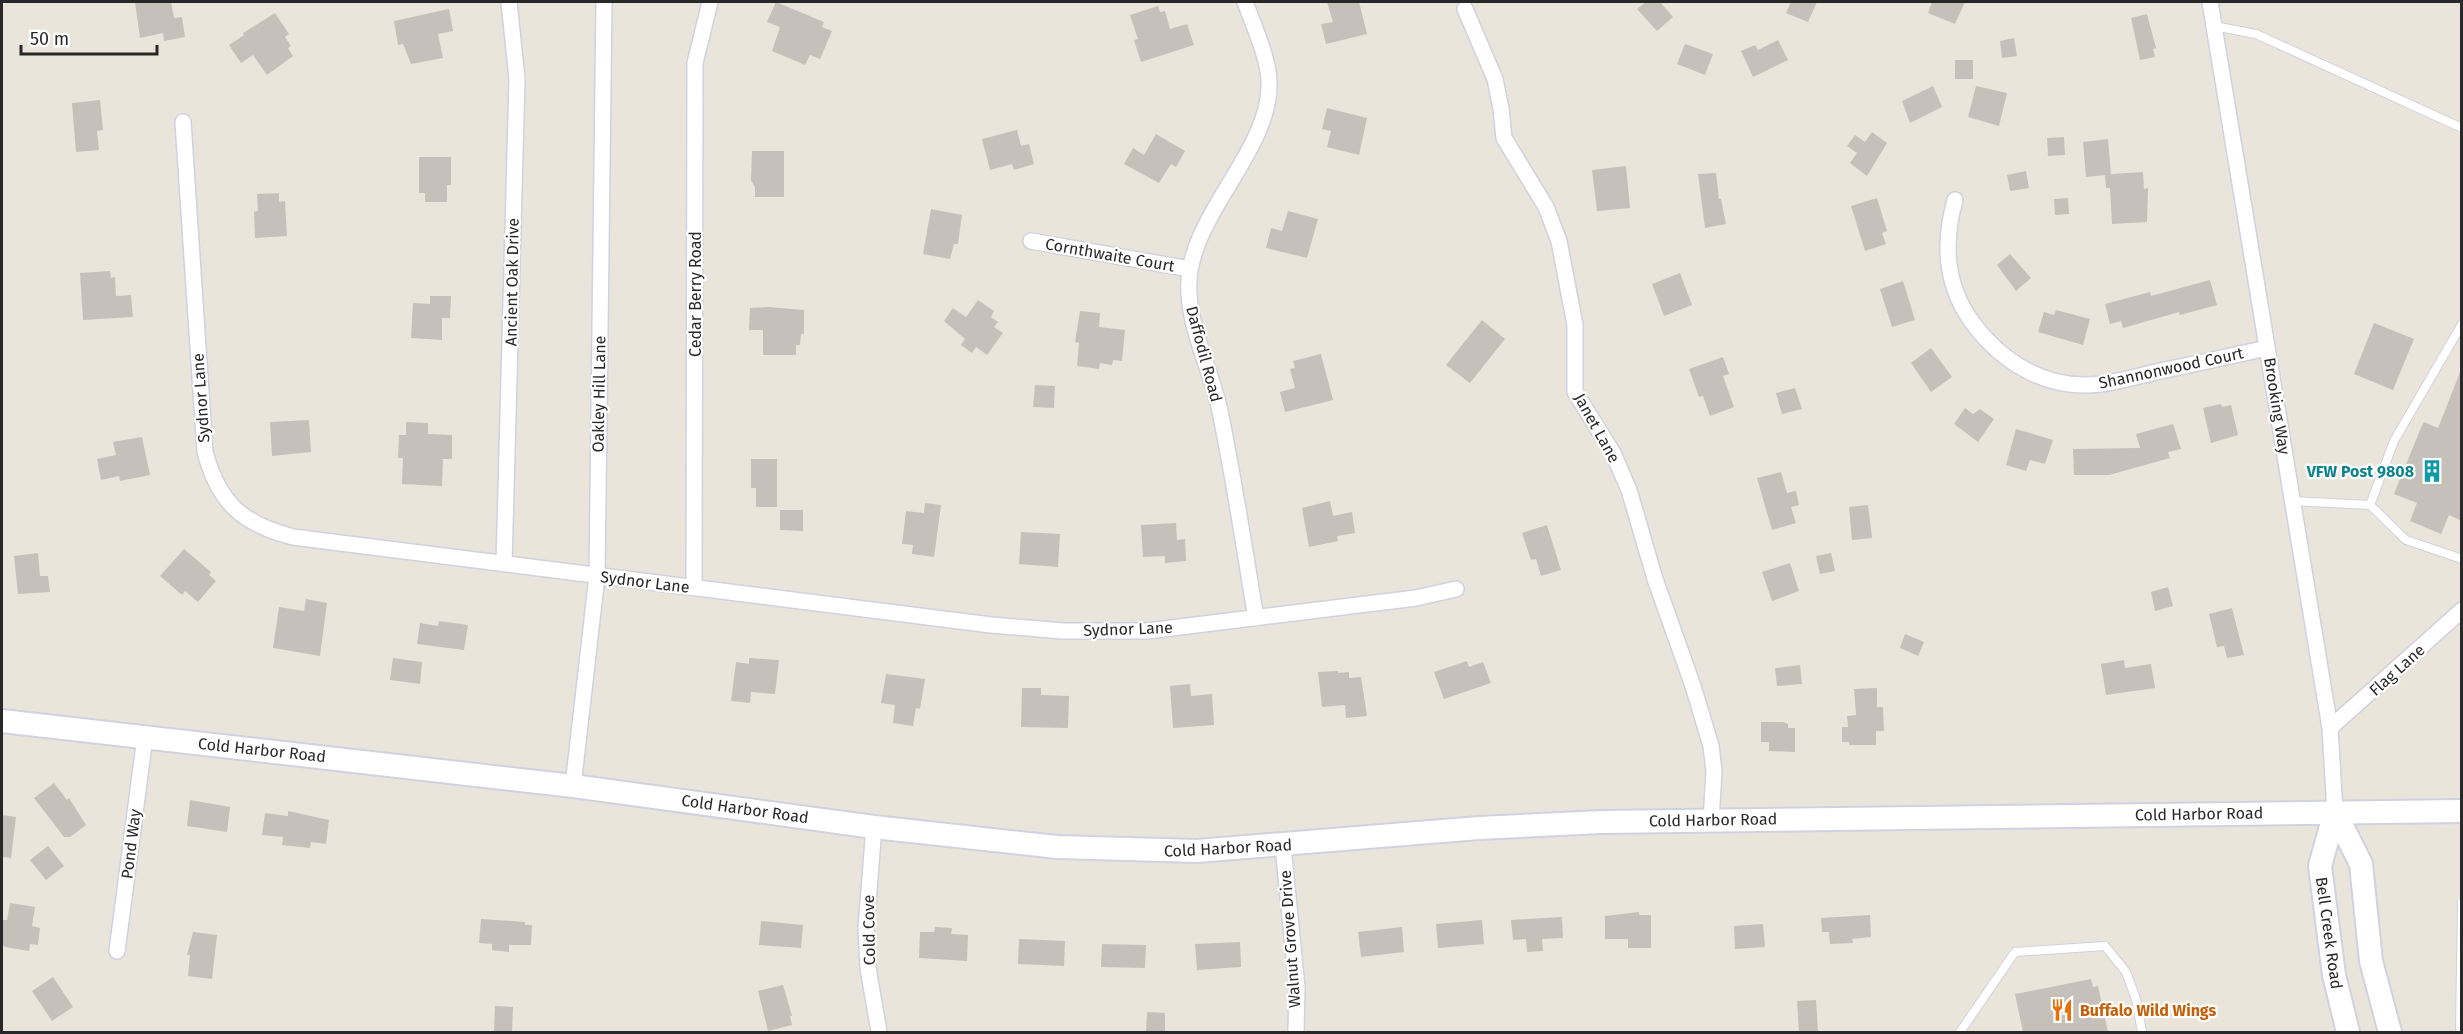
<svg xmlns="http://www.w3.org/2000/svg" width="2463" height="1034" font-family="'Fira Sans',sans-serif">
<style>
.building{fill:#c5c1ba}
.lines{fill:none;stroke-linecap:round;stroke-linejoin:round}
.lane-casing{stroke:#d0d1e1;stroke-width:10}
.street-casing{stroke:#d0d1e1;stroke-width:18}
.secondary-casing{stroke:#d0d1e1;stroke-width:26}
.lane{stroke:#fff;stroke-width:8}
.street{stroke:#fff;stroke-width:15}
.secondary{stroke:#fff;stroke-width:22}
.labels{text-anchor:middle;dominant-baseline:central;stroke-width:4.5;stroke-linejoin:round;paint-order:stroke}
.street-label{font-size:16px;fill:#282828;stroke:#fff}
.culture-label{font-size:16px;font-weight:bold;fill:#0d838f;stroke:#fff;text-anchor:end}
.food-label{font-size:16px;font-weight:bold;fill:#c56008;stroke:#fff;text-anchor:start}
</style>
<rect width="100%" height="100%" fill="#eae5da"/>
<path class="building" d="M135,2h36l3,16 8,-1 3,20 -21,4 -1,-8 -23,5z
M776,2l48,20 -2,5 10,4 -12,28 -10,-4 -5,10 -33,-14 8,-24 -13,-5z
M1327,2h32l8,32 -41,10 -5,-20 12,-2z
M1646,2h14l13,15 -16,14 -20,-22z
M1791,2h26l-9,20 -22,-9z
M1932,2h33l-10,22 -27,-11z
M1158,6l2,6 5,-1 5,18 17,-5 7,21 -53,17 -7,-22 4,-1 -8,-24z
M449,9l4,22 -15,3 5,24 -32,6 -8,-20 -5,1 -4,-24z
M275,13l14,21 -4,3 6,9 -3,2 5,8 -26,19 -14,-20 -12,8 -12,-18 15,-10 -1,-2z
M2147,14l9,34 -3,1 2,8 -15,3 -9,-42z
M2014,38l3,18 -15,2 -2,-17z
M1778,40l10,20 -35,17 -12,-26 14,-6 3,5z
M1685,44l28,10 -8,21 -28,-11z
M1955,60h18v19h-18z
M1933,86l9,21 -32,16 -8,-22z
M1976,86l31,7 -8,33 -31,-9z
M100,100l3,30 -6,1 2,19 -23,2 -4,-49z
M1327,108l40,10 -8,37 -32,-8 4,-16 -9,-2z
M1017,130l4,16 8,-2 5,20 -20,6 -2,-6 -22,6 -8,-31z
M1872,132l15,11 -20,33 -17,-13 7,-10 -10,-7 8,-11 10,7z
M1156,134l29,17 -9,16 -5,-3 -12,19 -35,-19 9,-16 11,7z
M2064,137l1,18 -17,1 -1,-18z
M2108,139l3,35 32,-2 1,17 4,-1 -1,34 -35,2 -2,-36h-4l-1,-13 -19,2 -3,-35z
M752,151h32v46h-29v-10l-4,-7z
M419,157h32v28h-4v17h-22v-9h-6z
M1626,166l4,42 -33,3 -5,-41z
M2026,171l3,17 -19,3 -3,-16z
M1716,173l3,26h2l5,25 -21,4 -7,-54z
M279,193v9l6,-1 2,35 -32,2 -1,-26 4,-1 -1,-17z
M1877,198l10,33 -5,2 4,11 -21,7 -14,-45z
M2068,198l1,16 -14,1 -1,-16z
M931,209l31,6 -4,29h-4l-4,15 -27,-5z
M1288,211l30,8 -11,39 -41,-10 5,-20 11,3z
M2010,254l21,24 -15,13 -19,-26z
M110,271l1,7 4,-1 1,19 15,-1 2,22 -50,3 -3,-47z
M1680,273l12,32 -28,11 -12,-32z
M2210,280l7,25 -37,10 -1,-3 -56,16 -2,-7 -11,3 -5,-20 45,-12 1,4z
M1903,281l12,39 -23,7 -12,-38z
M430,296h21l-1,22h-8v22l-31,-2 2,-35 17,1z
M978,300l16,11 -3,6 7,5 -4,5 9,6 -16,22 -11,-8 -4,6 -11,-8 4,-6 -21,-18 9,-13 13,9z
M768,307l36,3v24h-3l-1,11h-4v10h-33v-25h-14l1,-22z
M2056,310l34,9 -7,26 -45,-13 6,-20 10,3z
M1080,311l20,2 -1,14 26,3 -3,31 -9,-1 -1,5 -12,-2 -1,6 -22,-3 2,-23 -4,-1z
M1482,320l23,19 -35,44 -24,-18z
M2374,323l40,16 -21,51 -39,-16z
M1931,348l21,29 -21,15 -20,-29z
M1321,354l12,46 -48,12 -5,-20 15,-4 -5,-19 5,-1 -2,-7z
M1723,357l6,17 -6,2 11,31 -24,9 -7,-20 -4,1 -10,-28z
M2461,370l1,151 -13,-6 -8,19 -31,-13 7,-18 -23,-9 26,-64 4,-8 14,6z
M1035,385l20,1 -1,22 -21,-1z
M1795,388l7,21 -20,5 -6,-21z
M2221,404l1,3 9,-2 7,30 -27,8 -8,-35z
M1965,408l8,6 7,-5 14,10 -16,23 -24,-18z
M309,420l2,32 -39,4 -2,-34z
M406,422l22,1v11l24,1v24h-9l-1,27 -40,-2 1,-26h-5l1,-23h7z
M2173,424l8,25 -13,3 2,6 -61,17h-35l-1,-26 67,-1 -4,-14z
M2016,429l37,11 -8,24 -15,-4 -4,11 -20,-6z
M142,437l8,38 -30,6 -1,-5 -18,4 -4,-21 19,-4 -3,-13z
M751,459h26v48h-21v-19h-5z
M1781,472l6,21 9,-2 3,14 -8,2 5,16 -24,7 -15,-52z
M1330,501l3,15 19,-4 3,21 -18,3 1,5 -29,6 -7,-39z
M925,503l16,2 -7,52 -22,-3 1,-9 -11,-1 4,-33 18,2z
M1868,505l4,33 -20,2 -3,-33z
M780,510h23v21l-23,-1z
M1176,523l1,17 8,-1 1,22 -21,2v-7l-22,1 -2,-32z
M1547,525l14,45 -20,6 -5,-17 -5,1 -9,-27z
M1021,532l39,2 -2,33 -39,-3z
M184,549l27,23 -2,3 7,6 -18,21 -13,-11 -3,4 -22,-19z
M38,553l2,23h8l2,16 -32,2 -4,-38z
M1831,553l4,18 -15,3 -4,-18z
M1790,563l9,28 -27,10 -10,-29z
M2168,587l5,19 -18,5 -4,-19z
M306,599l21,4 -7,53 -47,-8 6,-41 25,4z
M2232,608l12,47 -17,3 -3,-12 -7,1 -8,-33z
M439,621l29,4 -4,25 -47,-6 3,-21 18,3z
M1905,634l19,8 -6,14 -18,-8z
M393,658l29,4 -2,22 -30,-4z
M749,658l30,2 -4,34 -24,-2 -1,11 -19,-2 5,-39 13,2z
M2124,660l1,8 26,-4 4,24 -49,7 -5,-31z
M1467,661l2,6 14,-5 8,21 -47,16 -10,-27z
M1800,665l2,19 -25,2 -2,-18z
M1338,671v2l11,-1v6l12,-1 6,39 -21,2 -1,-13 -23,2 -4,-35z
M886,674l39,5 -5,30 -4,-1 -3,18 -20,-3 2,-18 -14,-2z
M1190,684l1,12 21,-2 2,31 -41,3 -3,-42z
M1022,688h19v7l28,1 -1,32 -47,-1z
M1877,688v19h6l1,24h-8v14h-27v-3h-7v-15h6l-1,-11 9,-1 -2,-26z
M1761,722h22l5,2v4h7v24l-26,-1v-9h-8z
M54,783l13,17 2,-2 17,27 -16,12h-6l-30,-39z
M190,800l40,7 -3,25 -40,-6z
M288,811l41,9 -3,24 -15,-2 -1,6 -28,-3 1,-8 -21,-2 3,-22 23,3z
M2,815l14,2 -5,41 -9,-1z
M48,846l16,20 -18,14 -16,-20z
M10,903l25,4 -3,19 8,2 -2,17 -8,-1 -1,7 -24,-4 -3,-3v-24h5z
M1639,912v3h12v33h-23v-9h-23v-23z
M1870,915l1,22 -19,2 1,4 -23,1 -1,-12h-7l-1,-14z
M1562,917l1,21 -21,1 1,12 -16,1 -1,-13 -13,1 -2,-20z
M481,919l44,3v3h7l-1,20h-22v7l-17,-2v-6l-13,-1z
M1482,920l2,24 -46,4 -2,-24z
M761,921l42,4 -2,23 -42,-3z
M1763,924l2,23 -30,2 -1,-23z
M935,927l17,1 -1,6 17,1 -1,26 -48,-3 1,-26h14z
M1402,927l2,25 -43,5 -3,-25z
M193,932l24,3 -5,44 -24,-3 2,-21h-3z
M1019,939l46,2 -1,25 -46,-2z
M1240,942l1,25 -44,3 -2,-26z
M1102,944l44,1 -1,23 -44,-1z
M53,977l20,30 -21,14 -20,-30z
M2091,979l2,8 5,-1 10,46h-85l-8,-38z
M783,985l9,31h-2l2,9 -24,6 -10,-40z
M1816,1000l2,32h-19l-2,-31z
M495,1006l18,1 -1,25h-18z
M1147,1012l18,1v19h-19z"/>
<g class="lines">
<g class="lane-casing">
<path id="lane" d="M2214,26l42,8 206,94
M2292,501l78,4 36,35 56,19
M2370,505l24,-64 68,-117
M1960,1032l55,-80 90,-6 21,26 10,27 6,33
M2460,1032l2,-130"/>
</g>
<g class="street-casing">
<path id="street" d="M1245,2c8,22 23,55 24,78 4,72 -86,139 -80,213 2,39 21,76 30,114 15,70 25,141 37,211
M2210,2l120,726 5,84
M1465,9l30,70 6,30 3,29 42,69 13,34 16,84v67l38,61 16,37 26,89 38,107 18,60 3,25 -3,50
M183,122l22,330c14,52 38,72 88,85l698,88 72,6h84l269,-33 40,-9
M1955,200c-12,43 -10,85 17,122 30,41 76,69 129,62 20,-3 39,-8 59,-13 35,-7 71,-15 107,-23
M1031,241l159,28
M504,564l13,-485 -8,-77
M694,588l1,-525 15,-61
M2330,728l132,-118
M573,786l24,-210 7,-574
M874,827l-8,101 2,40 11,64
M1283,846l14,141 -1,45
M117,951l28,-214"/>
</g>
<g class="secondary-casing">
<path id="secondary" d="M2,721l571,65 301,41 183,20 140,4 282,-23 122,-6 861,-11
M2335,812l26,52 10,97 19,71
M2335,812l-15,54 14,109 14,57"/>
</g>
<use href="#lane" class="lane"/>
<use href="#street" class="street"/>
<use href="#secondary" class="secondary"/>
</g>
<defs>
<g id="building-bare" transform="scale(1.8)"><path d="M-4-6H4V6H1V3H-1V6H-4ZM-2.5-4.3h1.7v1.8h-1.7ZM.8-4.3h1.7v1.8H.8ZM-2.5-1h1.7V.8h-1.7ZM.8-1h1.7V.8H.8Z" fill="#0f9aa8" stroke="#fff" stroke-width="2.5" paint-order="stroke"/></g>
<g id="restaurant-bare" transform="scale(1.8)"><path d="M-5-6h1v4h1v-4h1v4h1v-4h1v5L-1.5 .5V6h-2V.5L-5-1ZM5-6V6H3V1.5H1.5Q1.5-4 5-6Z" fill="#e8710a" stroke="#fff" stroke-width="2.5" paint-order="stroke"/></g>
</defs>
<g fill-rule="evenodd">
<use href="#building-bare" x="2432" y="471"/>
<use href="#restaurant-bare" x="2062" y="1010"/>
</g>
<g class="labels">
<g class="street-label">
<text transform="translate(1110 255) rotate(10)">Cornthwaite Court</text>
<text transform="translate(512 282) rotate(-89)">Ancient Oak Drive</text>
<text transform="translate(695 294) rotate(-90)">Cedar Berry Road</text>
<text transform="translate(1204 354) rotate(75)">Daffodil Road</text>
<text transform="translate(2171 368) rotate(-12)">Shannonwood Court</text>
<text transform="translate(599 394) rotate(-89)">Oakley Hill Lane</text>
<text transform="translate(201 398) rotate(-94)">Sydnor Lane</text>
<text transform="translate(2277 406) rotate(81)">Brooking Way</text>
<text transform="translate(1597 428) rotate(61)">Janet Lane</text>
<text transform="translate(645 582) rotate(7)">Sydnor Lane</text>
<text transform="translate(1128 629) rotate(-2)">Sydnor Lane</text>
<text transform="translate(2397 670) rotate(-42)">Flag Lane</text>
<text transform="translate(262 750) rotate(6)">Cold Harbor Road</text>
<text transform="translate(745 809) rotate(8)">Cold Harbor Road</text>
<text transform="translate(2199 814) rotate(-1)">Cold Harbor Road</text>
<text transform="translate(1713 820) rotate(-1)">Cold Harbor Road</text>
<text transform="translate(131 844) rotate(-83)">Pond Way</text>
<text transform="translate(1228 848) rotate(-3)">Cold Harbor Road</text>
<text transform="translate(869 930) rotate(-91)">Cold Cove</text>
<text transform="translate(2329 933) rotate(82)">Bell Creek Road</text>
<text transform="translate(1290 939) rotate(-94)">Walnut Grove Drive</text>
</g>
<g class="culture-label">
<text x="2414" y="471">VFW Post 9808</text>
</g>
<g class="food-label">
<text x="2080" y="1010">Buffalo Wild Wings</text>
</g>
</g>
<rect width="2463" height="1034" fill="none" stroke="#282828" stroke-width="6"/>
<path d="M21 45v9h136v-9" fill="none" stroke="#282828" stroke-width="3"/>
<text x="30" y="45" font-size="18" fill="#282828" stroke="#ffffff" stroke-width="4.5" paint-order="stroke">50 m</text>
</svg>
